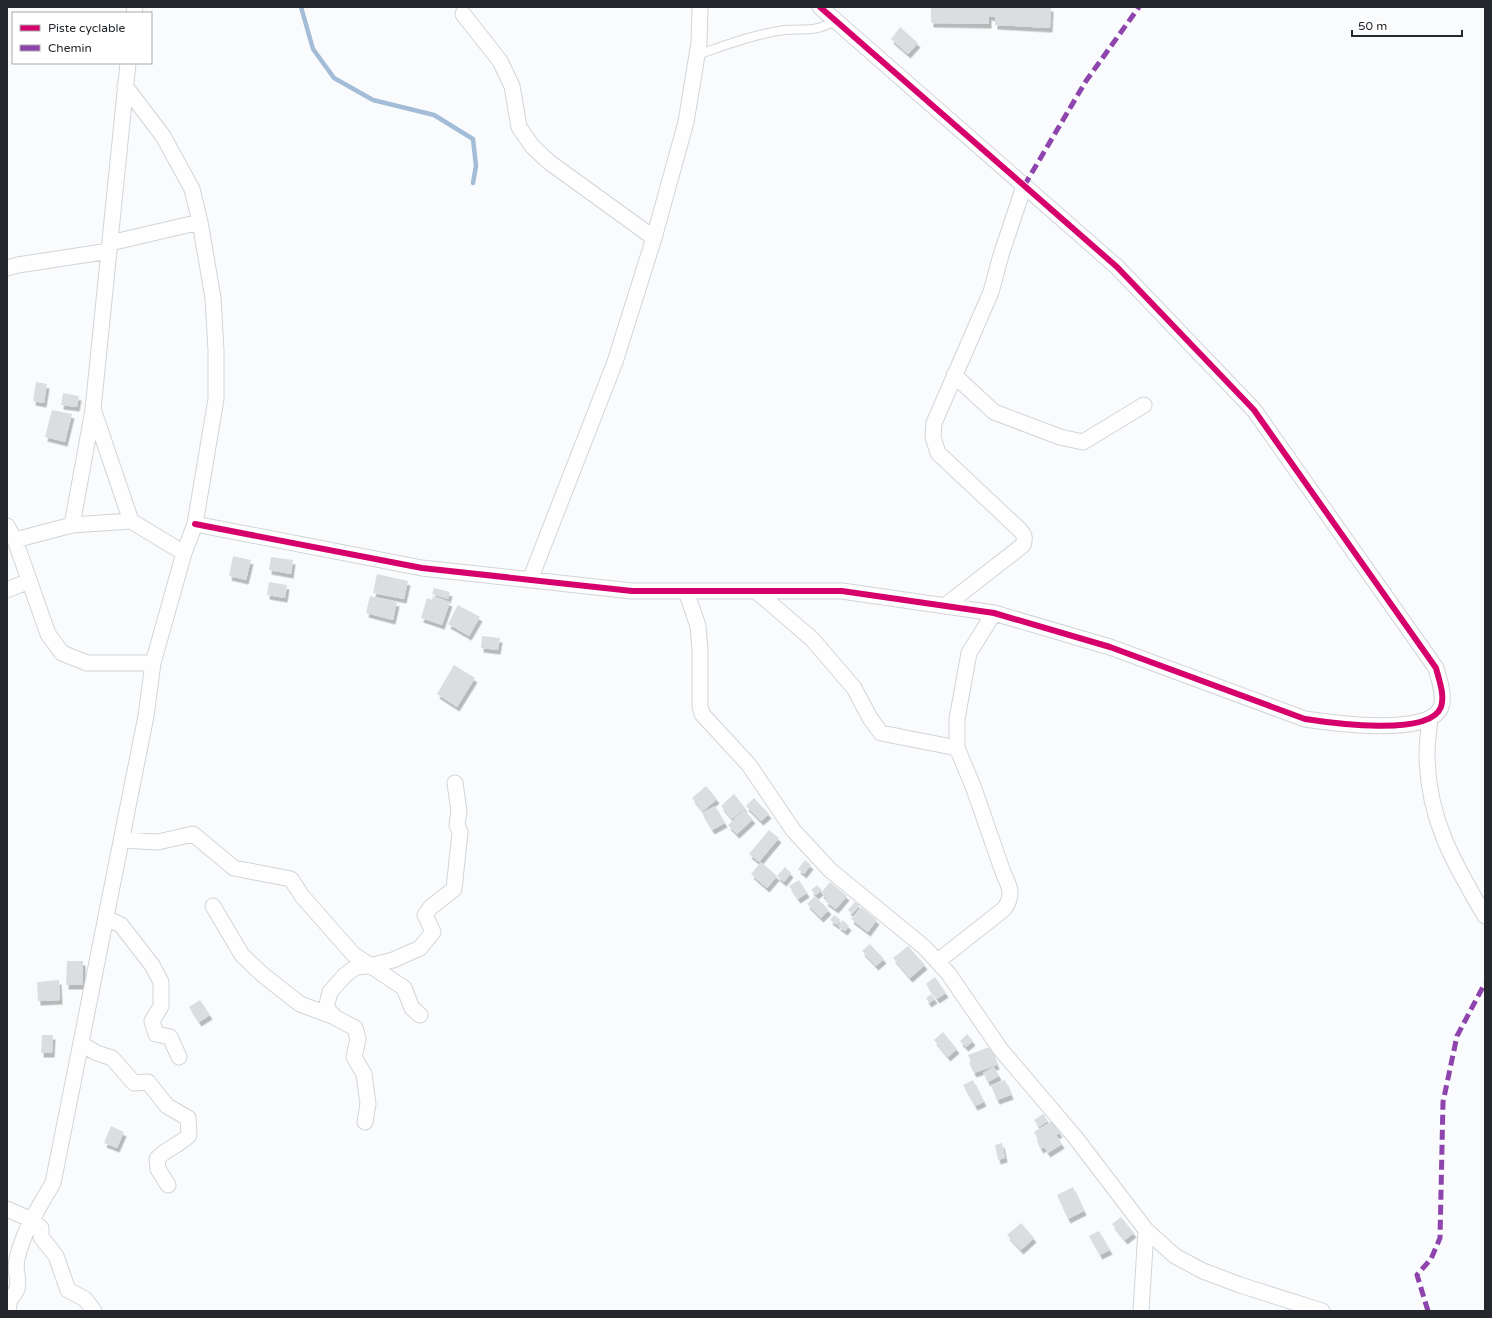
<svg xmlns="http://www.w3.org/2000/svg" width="1492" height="1318" font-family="'Varela Round',sans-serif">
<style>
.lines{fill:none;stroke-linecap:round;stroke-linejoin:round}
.stream{stroke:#a3bdd8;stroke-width:4.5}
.building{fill:#dbdee0;filter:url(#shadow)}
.lane-casing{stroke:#d2d5d8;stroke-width:10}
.street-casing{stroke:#d2d5d8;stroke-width:17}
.lane{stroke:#fefeff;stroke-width:8}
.street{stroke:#fefeff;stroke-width:15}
.quiet{stroke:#8e44ad;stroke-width:5;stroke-dasharray:10 5;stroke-linecap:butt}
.cycleway-casing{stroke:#fff;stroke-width:8}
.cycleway{stroke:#d6006c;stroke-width:6}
</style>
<defs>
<filter id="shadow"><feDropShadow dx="2.5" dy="4.5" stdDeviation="0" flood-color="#0004"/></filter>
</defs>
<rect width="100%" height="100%" fill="#fafbfc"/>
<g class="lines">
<path class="stream" d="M301,7l12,42 21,29 39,22 61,15 39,24 3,27 -3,17"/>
</g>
<path class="building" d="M931,7l64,1v-1h56l-1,21 -55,-3v-8l-6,-1v8l-58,-1z
M900,27l18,16 -10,11 -17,-15z
M36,382l11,2 -3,19 -11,-2z
M63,393l16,3 -2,11 -16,-2z
M52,410l20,4 -7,28 -20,-5z
M233,556l18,4 -5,20 -17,-4z
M271,557l22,3 -2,14 -22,-4z
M377,574l31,7 -4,18 -31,-6z
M269,582l18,3 -2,13 -18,-3z
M434,588l16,4 -2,7 -16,-5z
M370,596l27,6 -4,18 -27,-7z
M433,596l17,6 -8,23 -21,-7 6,-20 5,2z
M458,605l22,12 -11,19 -21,-12z
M482,636l18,2 -2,12 -17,-2z
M454,665l21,13 -18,29 -20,-13z
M706,786l11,13 -14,12 -11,-13z
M734,794l11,14 -13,11 -11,-13z
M754,798l15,16 -8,7 -15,-15z
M715,806l10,17 -13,7 -10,-17z
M744,810l9,9 -16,15 -9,-9z
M769,830l10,8 -20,24 -10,-8z
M805,860l6,5 -7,9 -6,-5z
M761,862l16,14 -10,12 -16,-14z
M785,867l6,6 -7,9 -7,-6z
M799,880l8,13 -9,6 -9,-13z
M830,882l17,14 -11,13 -11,-8 2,-2 -6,-6z
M817,885l5,5 -6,5 -5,-5z
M815,896l14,14 -8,8 -14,-14z
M855,902l5,3 -8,9 -4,-4z
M861,907l16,13 -9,12 -17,-13z
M834,915l7,5 -4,5 -7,-5z
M843,920l6,6 -4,5 -7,-5z
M870,944l14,15 -8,7 -14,-15z
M908,946l17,19 -15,13 -17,-20z
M67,961h16v24h-17z
M935,977l11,16 -9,6 -11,-15z
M59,980l1,20 -22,1 -1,-19z
M931,994l4,5 -6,4 -3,-5z
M200,1000l10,15 -11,7 -10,-15z
M943,1032l14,17 -9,8 -14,-17z
M967,1034l6,7 -7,6 -6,-6z
M42,1035h11l-1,18h-11z
M990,1047l7,18 -23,8 -5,-10 2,-1 -3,-7z
M994,1067l5,9 -11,6 -5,-9z
M973,1080l11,22 -9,4 -12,-21z
M1005,1080l6,15 -14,5 -6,-15z
M1043,1114l5,7 -9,6 -5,-7z
M1052,1121l8,12 -4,2 6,9 -14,9 -4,-6 -3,2 -4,-7 1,-3 -4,-7z
M111,1126l13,6 -7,16 -13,-5z
M1002,1143l3,15 -7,2 -3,-15z
M1073,1187l11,24 -16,8 -11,-24z
M1121,1217l13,16 -9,7 -13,-16z
M1021,1223l13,15 -13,12 -14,-15z
M1099,1231l11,19 -10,5 -11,-19z"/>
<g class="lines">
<g class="lane-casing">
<path id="lane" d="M697,55c29,-10 58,-21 88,-25 24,-2 27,3 50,-9"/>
</g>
<g class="street-casing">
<path id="street" d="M134,13l1,-6
M463,14l37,47 12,25 7,41 13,19 17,16 105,76
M125,86l38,50 29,53 8,33 13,76 3,53v48l-21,125 -11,29
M110,243l90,-21
M7,268l11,-3 91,-14
M954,375l40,37 66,25 23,5 61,-37
M195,524l227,44 210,23h210l152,22 116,34 195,72c26,4 125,18 136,-12 4,-12 -2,-27 -5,-39l-182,-258 -137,-143 -297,-260
M72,525l21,-115
M7,526l8,14 33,94 14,19 25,10h66
M15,540l57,-15 59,-4
M530,580l85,-218 39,-124 32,-116 13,-79 1,-36
M7,590l22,-9
M686,591l12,35 2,24v56l2,8 47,51 44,65 37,40 94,77 24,26 53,77 74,87 71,93 29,26 28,15 37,14 82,26
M756,591l56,48 42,49 16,30 11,15 76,15
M946,605l77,-60c2,-6 2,-9 -2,-14l-83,-78 -5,-16 1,-14 57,-131 10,-37 23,-69
M1430,719c-1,11 -3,23 -3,34 0,64 26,109 58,163
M121,840l37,2 35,-8 41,34 57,11 11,17 51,58 51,34 8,20 8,7
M213,906l29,49 21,20 37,29 35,13
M106,918l15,7 31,40 9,17v24l-9,15 4,13 14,3 9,20
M938,961l66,-52c9,-12 7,-21 0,-34l-31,-89 -16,-38v-29l12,-66 25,-40
M81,1044l16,9 15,5 22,25 14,-1 19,24 21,12 1,17c-10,11 -23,13 -32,24l1,10 10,16
M365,1122l3,-18 -4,-30 -10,-17 4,-18 -3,-11 -19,-10 -10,-10 4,-16 15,-17 11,-8 13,-1 24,-6 27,-12 13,-16 -8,-17 6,-8 23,-18 6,-57 -3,-7 2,-14 -4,-28
M7,1209l25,11 9,8v9l15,19 12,34 17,9 9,12
M8,1311l2,-12c15,-14 3,-24 7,-40 7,-30 21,-50 36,-76l93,-467 7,-53 31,-110 -53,-32 -38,-112 35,-346
M1141,1311l5,-81"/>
</g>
<use href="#lane" class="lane"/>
<use href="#street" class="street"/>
<path class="quiet" d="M1024,186l62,-105 53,-74
M1428,1311l-11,-36 14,-16 9,-21 3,-136 14,-66 28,-53"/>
<g class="cycleway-casing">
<path id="cycleway" d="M195,524l227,44 210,23h210l152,22 116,34 195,72c26,4 125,18 136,-12 4,-12 -2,-27 -5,-39l-182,-258 -137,-143 -297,-260"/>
</g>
<use href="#cycleway" class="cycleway"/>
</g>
<rect width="1492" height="1318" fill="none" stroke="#24282c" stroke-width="16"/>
<rect x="12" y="12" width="140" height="52" fill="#ffffff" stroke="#a7a9ab"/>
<rect x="20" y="25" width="20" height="6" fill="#d6006c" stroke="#a7a9ab"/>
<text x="48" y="32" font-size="12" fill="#24282c">Piste cyclable</text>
<rect x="20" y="45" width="20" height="6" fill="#8e44ad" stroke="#a7a9ab"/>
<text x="48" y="52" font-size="12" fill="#24282c">Chemin</text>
<path d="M1352 30v6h110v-6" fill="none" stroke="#24282c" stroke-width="2"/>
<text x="1358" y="30" font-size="12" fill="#24282c" stroke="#ffffff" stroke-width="3" paint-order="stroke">50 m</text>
</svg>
